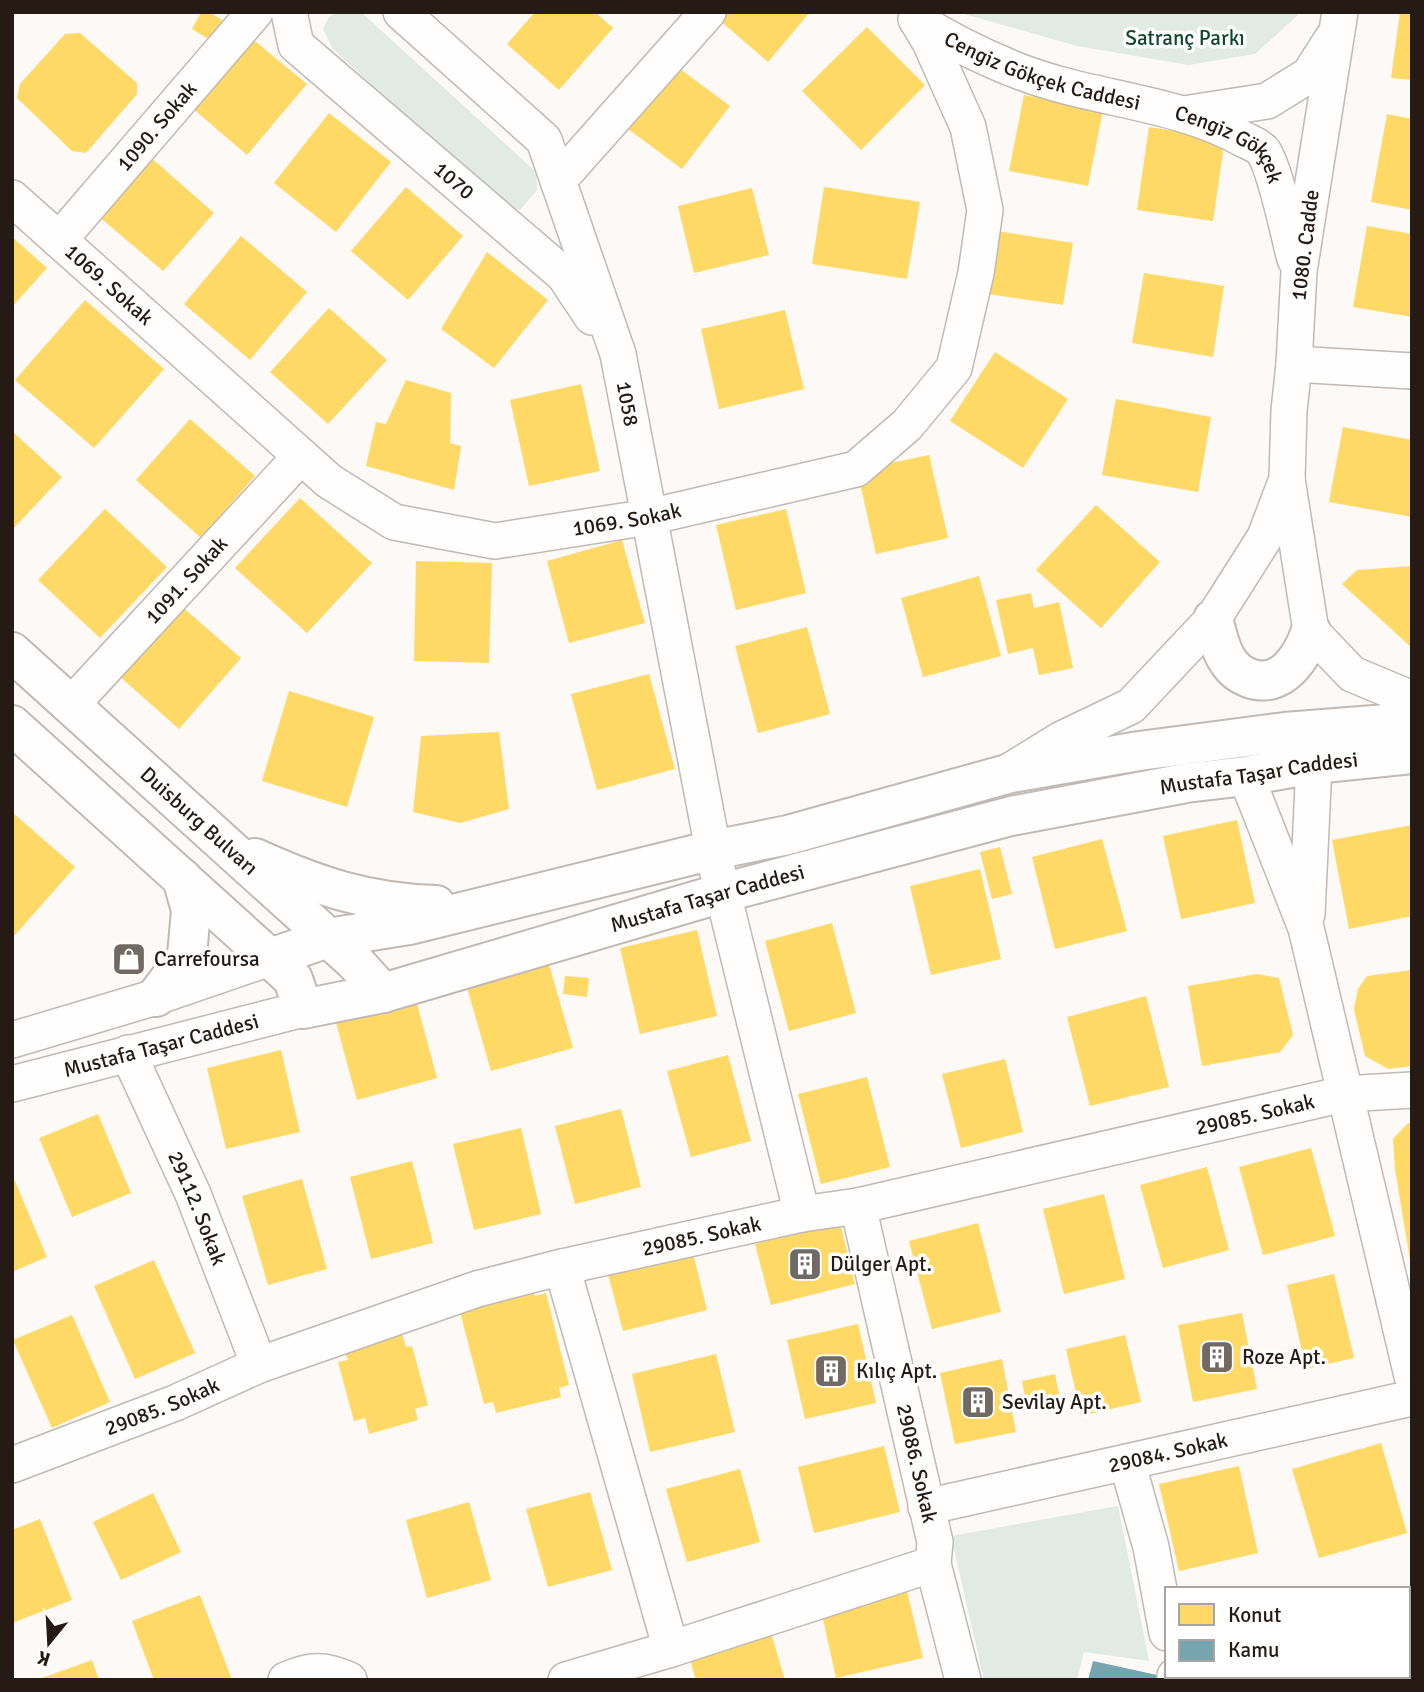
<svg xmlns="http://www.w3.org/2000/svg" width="1424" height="1692" font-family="Signika,sans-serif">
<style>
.green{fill:#e1ebe3}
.homes{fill:#ffd966}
.public{fill:#76a5af}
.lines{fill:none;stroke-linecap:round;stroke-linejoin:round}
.minor-casing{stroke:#c0b9b4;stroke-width:38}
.major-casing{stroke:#c0b9b4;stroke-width:42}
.minor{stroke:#fffefe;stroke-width:35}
.major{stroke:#fffefe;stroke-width:38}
.labels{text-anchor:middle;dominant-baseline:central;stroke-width:7;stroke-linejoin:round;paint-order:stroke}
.park-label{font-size:21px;fill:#0f482d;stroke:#fff}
.street-label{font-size:21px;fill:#261b14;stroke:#fff}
.poi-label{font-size:21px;fill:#261b14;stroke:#fff;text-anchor:start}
</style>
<rect width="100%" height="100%" fill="#fcf9f7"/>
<path class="green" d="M337,12h24l175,160 1,18 -17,20 -16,-3 -171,-158 -10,-20 6,-12z
M957,12h342l-1,3 -43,39 -66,11 -112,-19z
M1118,1506l31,155 -65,-9 -7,28h-93l-33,-144z"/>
<path class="homes" d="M201,12h8l15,9 -12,20 -20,-12z
M535,12h60l18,16 -54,62 -52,-46z
M710,12h100l-42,50z
M1400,12h12v68l-21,-2z
M867,27l58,58 -64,65 -59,-59z
M80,33l57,50v11l-51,59 -14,-2 -55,-53 3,-14 45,-50z
M250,37l57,47 -60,71 -56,-48z
M668,60l62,46 -48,63 -62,-46z
M1024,95l79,15 -15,76 -79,-15z
M329,113l62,49 -55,70 -62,-49z
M1387,114l25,5v91l-41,-8z
M1149,127l76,11 -12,83 -76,-11z
M149,156l65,57 -51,58 -66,-56z
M406,187l57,49 -55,64 -57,-49z
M824,187l96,15 -13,77 -95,-15z
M752,188l17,67 -75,18 -16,-67z
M1367,226l45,8v83l-59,-10z
M997,231l76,12 -10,62 -76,-11z
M241,236l66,56 -57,68 -66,-56z
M12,237l35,31 -35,39z
M487,252l61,48 -54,68 -53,-39z
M1144,273l80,13 -11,71 -81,-14z
M85,300l79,69 -70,79 -79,-68z
M329,308l58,52 -59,64 -58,-52z
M785,310l19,79 -85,20 -18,-80z
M995,352l73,47 -45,69 -73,-47z
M406,380l45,13 -1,50 11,3 -7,44 -88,-24 10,-44 10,2z
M581,384l19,87 -71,15 -19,-86z
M1116,399l95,18 -13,75 -96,-17z
M190,419l65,57 -54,62 -65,-58z
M1343,427l69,13v77l-83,-15z
M12,431l50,46 -50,53z
M929,455l19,83 -72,16 -19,-84z
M300,498l72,65 -65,70 -72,-65z
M1096,505l64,57 -59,66 -65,-58z
M105,509l62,58 -67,71 -62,-58z
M786,509l20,84 -70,17 -20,-85z
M622,540l23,83 -76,20 -22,-82z
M416,561l76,2 -3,100 -75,-2z
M1412,566v82l-70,-64 15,-14z
M979,576l22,80 -78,21 -22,-79z
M1031,593l3,15 25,-6 14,66 -34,7 -6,-27 -25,6 -12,-54z
M180,605l61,53 -62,71 -61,-54z
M807,627l23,87 -72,19 -23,-87z
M649,674l26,95 -78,21 -26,-96z
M289,691l85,26 -27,90 -85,-26z
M499,732l10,77 -49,14 -47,-11 8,-76z
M12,812l63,55 -60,68 -3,-2z
M1237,820l18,83 -74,16 -18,-83z
M1412,825v91l-63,13 -17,-89z
M1102,839l25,92 -72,18 -23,-92z
M1000,847l12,47 -20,5 -12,-47z
M980,869l21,90 -70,16 -21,-89z
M832,923l24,90 -67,18 -24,-90z
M697,930l20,86 -77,18 -20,-86z
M546,954l27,94 -82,23 -27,-94z
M1412,970v96l-24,3 -23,-13 -11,-47 4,-20 9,-13z
M1257,974l22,4 14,57 -13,17 -78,14 -14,-80z
M565,976l24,2 -2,19 -24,-3z
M414,993l23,85 -80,22 -23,-85z
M1146,996l23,91 -79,19 -23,-89z
M281,1050l19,82 -74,17 -19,-81z
M728,1055l23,86 -60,16 -24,-86z
M1005,1059l18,73 -62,16 -19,-74z
M867,1077l23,90 -69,17 -23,-90z
M621,1109l20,78 -66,17 -20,-78z
M98,1114l33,79 -59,24 -33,-79z
M1408,1123h4l-2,137 -15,-91 -2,-30z
M521,1128l20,86 -67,16 -21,-86z
M1311,1148l24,88 -72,19 -24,-88z
M412,1161l21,82 -62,16 -21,-82z
M1207,1167l22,83 -66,18 -23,-83z
M12,1174l35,83 -35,15z
M302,1179l25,90 -59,16 -26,-89z
M1104,1194l21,85 -61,15 -21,-85z
M840,1223l15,61 -84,21 -16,-61z
M978,1223l23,89 -69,17 -23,-88z
M692,1249l15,61 -84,21 -16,-61z
M154,1260l41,93 -60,26 -41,-93z
M1334,1274l20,84 -48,11 -19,-84z
M531,1283l4,13 11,-3 23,92 -10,3 2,9 -65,16 -3,-11 -9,2 -25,-96z
M1242,1313l15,76 -64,13 -15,-77z
M72,1315l38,87 -58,26 -39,-88z
M858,1324l18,79 -71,16 -18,-79z
M402,1334l4,13 6,-1 16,59 -13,4 3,11 -49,14 -4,-16 -11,3 -16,-59 10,-2 -4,-11z
M1125,1335l16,67 -60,14 -15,-67z
M716,1354l19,78 -85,20 -18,-78z
M1002,1359l14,73 -61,12 -15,-71z
M1055,1374l6,31 -33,6 -6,-30z
M1381,1443l26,90 -88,25 -27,-89z
M884,1446l16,66 -86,21 -16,-66z
M1239,1466l19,87 -79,18 -20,-87z
M740,1469l20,73 -73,20 -21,-73z
M590,1492l22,78 -64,17 -22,-78z
M153,1493l28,59 -60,28 -28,-58z
M469,1502l22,78 -64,18 -21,-78z
M40,1519l32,81 -60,23v-93z
M907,1591l16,67 -87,20 -15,-68z
M200,1595l32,85h-78l-22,-59z
M1408,1611h4v59h-4z
M769,1626l16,54h-89l-9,-31z
M92,1660l7,20h-59l-1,-1z
M1195,1676h53l10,3 -63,1z"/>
<path class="public" d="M1093,1661l64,14 -1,5h-68z"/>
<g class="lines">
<g class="minor-casing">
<g id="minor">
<path id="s1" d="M289,12l7,33 268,230 28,42"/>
<path id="s2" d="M401,12l143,128 74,214 98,511 86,349"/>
<path d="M1340,12l-41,259 -5,93 -5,47 -2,68 24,152 41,43 60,25"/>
<path id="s3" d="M916,19c32,21 69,39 105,53 73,28 155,29 224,68 6,3 14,6 18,11 13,19 25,82 32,108"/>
<path d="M1184,114l83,-13 42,-26 23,-36"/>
<path d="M558,181l150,-169"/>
<path id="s4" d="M12,198l317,283 65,41 101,19 154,-24 207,-48 51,-44 47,-57 22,-95 9,-63 -17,-83 -38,-85 -13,-22"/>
<path id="s5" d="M59,240l196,-228"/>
<path d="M1294,364l118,7"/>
<path id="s6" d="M71,705l230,-249"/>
<path d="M1010,771l52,-32 69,-33 82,-87 52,-82 22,-58"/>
<path d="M1246,776l60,152 106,448"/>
<path d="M1307,914l7,-150"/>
<path d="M12,1040l144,-43 114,-39"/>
<path id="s7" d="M128,1053l65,141 66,171"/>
<path id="s8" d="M12,1084l291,-75"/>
<path id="s9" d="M858,1206l77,336 -2,22 30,116"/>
<path d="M562,1267l109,382"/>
<path d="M1127,1462l24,85 16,86"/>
<path id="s10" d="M12,1465l163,-62 84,-38 218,-76 85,-22 240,-53 56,-8 486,-112 68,-4"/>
<path id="s11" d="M926,1507l486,-109"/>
<path d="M1175,1676l1,4"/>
<path d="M286,1680c24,-11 39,-11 63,0"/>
<path d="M566,1680l105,-31 262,-85"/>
</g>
</g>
<g class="major-casing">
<g id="major">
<path d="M1213,619c4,13 7,31 15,42 5,8 13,14 21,17 33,12 53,-21 62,-47"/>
<path id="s12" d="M12,652l343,310 28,31"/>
<path id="s13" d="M12,725l281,254 10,30 80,-16 339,-100 289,-77 175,-33 60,-7 68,-12 98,-10"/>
<path d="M255,858c62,28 112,45 181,47"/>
<path d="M270,958l58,-20 81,-13 304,-75 75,-15 223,-62 128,-22 146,-19 127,-10"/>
<path d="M156,997l31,-41 4,-46 -9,-32"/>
</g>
</g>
<use href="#minor" class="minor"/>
<use href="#major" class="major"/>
</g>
<defs>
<g id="shop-square" transform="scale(1.75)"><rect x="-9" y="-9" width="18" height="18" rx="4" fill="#716963" stroke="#fff"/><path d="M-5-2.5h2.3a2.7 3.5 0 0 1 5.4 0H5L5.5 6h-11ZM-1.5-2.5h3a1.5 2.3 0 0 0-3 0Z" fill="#fff"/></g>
<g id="building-square" transform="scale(1.75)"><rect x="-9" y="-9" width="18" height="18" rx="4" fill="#716963" stroke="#fff"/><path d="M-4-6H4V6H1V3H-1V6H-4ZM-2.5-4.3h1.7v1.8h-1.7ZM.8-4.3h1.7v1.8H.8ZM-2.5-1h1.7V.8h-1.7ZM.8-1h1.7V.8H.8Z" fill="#fff"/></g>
</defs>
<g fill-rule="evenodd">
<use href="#shop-square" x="129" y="959"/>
<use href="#building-square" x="805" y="1264"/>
<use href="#building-square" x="1217" y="1357"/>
<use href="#building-square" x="831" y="1371"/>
<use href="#building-square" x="978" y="1402"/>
</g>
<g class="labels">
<g class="park-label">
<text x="1185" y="38">Satranç Parkı</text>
</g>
<g class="street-label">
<text stroke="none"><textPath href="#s3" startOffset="138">Cengiz Gökçek Caddesi</textPath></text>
<text stroke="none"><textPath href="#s5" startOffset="150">1090. Sokak</textPath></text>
<text stroke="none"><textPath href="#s3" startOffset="343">Cengiz Gökçek</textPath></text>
<text stroke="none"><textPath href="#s1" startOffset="242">1070</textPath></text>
<text transform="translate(1305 245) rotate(-83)">1080. Cadde</text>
<text stroke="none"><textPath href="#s4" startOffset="130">1069. Sokak</textPath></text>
<text stroke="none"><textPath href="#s2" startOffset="469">1058</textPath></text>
<text stroke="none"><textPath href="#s4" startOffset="738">1069. Sokak</textPath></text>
<text stroke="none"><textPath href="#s6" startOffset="170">1091. Sokak</textPath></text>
<text stroke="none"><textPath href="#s13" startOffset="1396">Mustafa Taşar Caddesi</textPath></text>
<text stroke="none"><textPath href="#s12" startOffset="252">Duisburg Bulvarı</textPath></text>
<text stroke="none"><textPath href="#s13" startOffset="830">Mustafa Taşar Caddesi</textPath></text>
<text stroke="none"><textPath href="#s8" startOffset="154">Mustafa Taşar Caddesi</textPath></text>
<text stroke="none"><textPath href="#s10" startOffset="1295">29085. Sokak</textPath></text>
<text stroke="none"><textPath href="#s7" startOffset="170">29112. Sokak</textPath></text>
<text stroke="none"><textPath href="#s10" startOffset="728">29085. Sokak</textPath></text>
<text stroke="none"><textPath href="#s10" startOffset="161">29085. Sokak</textPath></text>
<text stroke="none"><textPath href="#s11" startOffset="248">29084. Sokak</textPath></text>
<text stroke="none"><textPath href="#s9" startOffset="264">29086. Sokak</textPath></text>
</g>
<g class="poi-label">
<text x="154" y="959">Carrefoursa</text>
<text x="830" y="1264">Dülger Apt.</text>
<text x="1242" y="1357">Roze Apt.</text>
<text x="856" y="1371">Kılıç Apt.</text>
<text x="1002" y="1402">Sevilay Apt.</text>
</g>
</g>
<rect width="1424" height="1692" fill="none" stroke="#261b14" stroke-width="28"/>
<rect x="1165" y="1587" width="245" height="91" fill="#ffffff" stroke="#a8a4a1" stroke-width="2"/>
<rect x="1179" y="1604" width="35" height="21" fill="#ffd966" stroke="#a8a4a1" stroke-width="2"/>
<text x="1228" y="1622" font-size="21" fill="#261b14">Konut</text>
<rect x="1179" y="1640" width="35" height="21" fill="#76a5af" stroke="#a8a4a1" stroke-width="2"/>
<text x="1228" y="1657" font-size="21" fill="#261b14">Kamu</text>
<g transform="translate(49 1643) rotate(198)" stroke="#ffffff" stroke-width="5" paint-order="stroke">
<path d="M0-5L12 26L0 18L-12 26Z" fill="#261b14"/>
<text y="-10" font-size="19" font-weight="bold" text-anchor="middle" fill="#261b14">K</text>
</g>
</svg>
